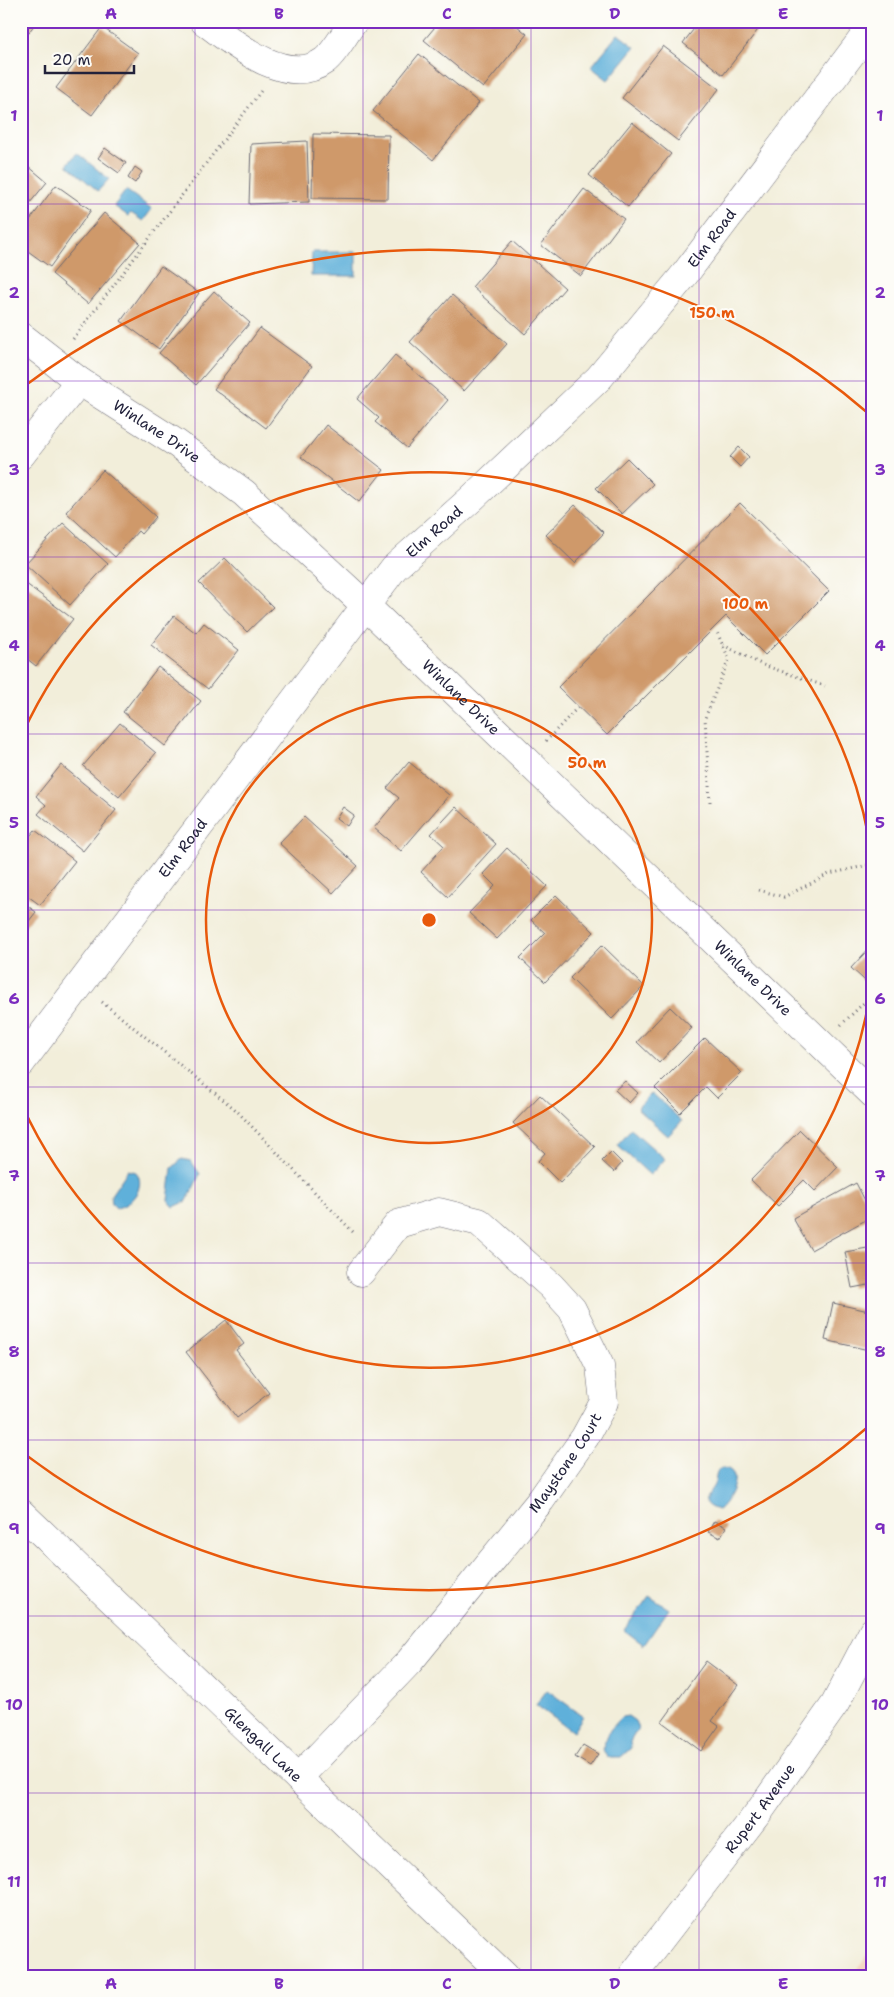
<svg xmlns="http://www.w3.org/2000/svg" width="894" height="1997" font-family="'Shantell Sans',sans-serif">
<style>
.built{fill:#f2d4be}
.water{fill:#5fb0da;stroke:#40698a}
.building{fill:#cf996b}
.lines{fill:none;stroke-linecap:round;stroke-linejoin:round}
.minor-casing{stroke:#6b6973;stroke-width:29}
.path{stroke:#6b6973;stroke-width:3;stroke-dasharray:1 4;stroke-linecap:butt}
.minor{stroke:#fff;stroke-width:28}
.grid{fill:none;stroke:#7b2cbf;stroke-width:1;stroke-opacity:0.55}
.ring{fill:none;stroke:#e8590c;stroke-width:2.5}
.labels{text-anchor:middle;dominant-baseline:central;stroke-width:4;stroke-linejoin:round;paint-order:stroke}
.street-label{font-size:15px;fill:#22223b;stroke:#fdfcf7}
.centre{fill:#e8590c;stroke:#fdfcf7;stroke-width:2.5}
.ring-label{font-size:15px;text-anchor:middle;font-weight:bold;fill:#e8590c;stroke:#fdfcf7;stroke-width:4;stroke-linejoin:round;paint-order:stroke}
.neatline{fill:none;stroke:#7b2cbf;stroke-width:2}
.grid-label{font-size:16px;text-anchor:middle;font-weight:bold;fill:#7b2cbf}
</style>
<rect width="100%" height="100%" fill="#fdfcf7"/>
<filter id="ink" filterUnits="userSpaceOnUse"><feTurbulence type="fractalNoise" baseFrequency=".02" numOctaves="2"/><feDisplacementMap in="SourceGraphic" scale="10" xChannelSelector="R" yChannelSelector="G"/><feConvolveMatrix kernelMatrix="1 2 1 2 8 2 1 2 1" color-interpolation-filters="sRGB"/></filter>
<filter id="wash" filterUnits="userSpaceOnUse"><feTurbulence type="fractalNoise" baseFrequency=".0096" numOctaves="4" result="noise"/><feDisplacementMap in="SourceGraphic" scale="20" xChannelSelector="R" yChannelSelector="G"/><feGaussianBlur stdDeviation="1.12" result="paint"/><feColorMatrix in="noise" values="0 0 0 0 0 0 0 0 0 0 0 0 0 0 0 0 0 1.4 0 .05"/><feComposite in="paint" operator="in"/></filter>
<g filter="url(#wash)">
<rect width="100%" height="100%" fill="#f2eeda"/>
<path class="built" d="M873,1948v28h-21z"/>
<path class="water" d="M618,34l17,13 -27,33 -17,-13z
M77,153l32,26 -11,12 -31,-26z
M126,190l26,19 -9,12 -12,-8 -3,3 -14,-10z
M312,252h44v24h-45z
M652,1093l30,28 -14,15 -31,-28z
M631,1129l34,30 -15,16 -33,-30z
M182,1159l9,2 9,13 -13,27 -13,6 -6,-7 4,-32z
M128,1170l8,2c11,14 -5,34 -20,36l-4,-4 -1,-9z
M722,1468c24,1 7,34 -4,42 -25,-7 -5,-18 -3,-28 1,-4 1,-8 3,-12z
M649,1596l20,13 -25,36 -20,-15z
M547,1690l36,26 -10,16 -37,-27z
M628,1716l7,5 3,7 -8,14 1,6 -10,9h-13l-6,-8 8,-19 12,-13z"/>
<g id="blocks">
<path class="building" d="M21,21h16l-16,22z
M440,21h71l16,13 -44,54 -59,-48z
M700,21h63l1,1 -41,53 -40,-32z
M102,27l36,26 -46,62 -36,-27z
M663,46l56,43 -41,52 -56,-43z
M419,54l60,49 -46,57 -60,-49z
M632,122l39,32 -43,53 -39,-32z
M313,134l76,1 -1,64 -76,-1z
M307,141l2,61 -60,2 2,-60z
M105,148l21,15 -7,10 -21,-15z
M21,160l26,22 -26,32z
M135,167l7,5 -7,11 -7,-5z
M56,185l35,25 -41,57 -29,-21v-14z
M584,189l40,30 -43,57 -40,-31z
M104,213l36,30 -52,61 -36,-30z
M512,241l53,47 -40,46 -53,-47z
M161,266l38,27 -40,56 -38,-28z
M214,291l36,32 -54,62 -37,-32z
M452,295l55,49 -43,47 -54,-49z
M260,328l52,38 -46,62 -52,-39z
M395,355l53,45 -41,48 -32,-26 4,-4 -22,-19z
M326,425l58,45 -25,32 -58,-45z
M739,447l10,10 -9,10 -10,-10z
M627,458l26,26 -31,30 -26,-26z
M103,470l53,47 -15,17 -3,-3 -23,26 -49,-45z
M740,503l89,88 -64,64 -39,-39 -119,119 -49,-48z
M575,505l29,28 -29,30 -29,-28z
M63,523l45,41 -38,41 -45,-41z
M225,558l48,49 -26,25 -48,-49z
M21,580l52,39 -37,47 -15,-12z
M174,616l22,17 8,-10 35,27 -31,39 -57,-44z
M158,667l43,34 -36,45 -42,-34z
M120,723l36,30 -37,44 -36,-31z
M409,762l40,33 -48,56 -27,-23 25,-30 -12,-10z
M61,765l55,45 -33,41 -45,-37 8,-9 -10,-9z
M343,807l11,8 -7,11 -11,-8z
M456,807l40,37 -48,53 -27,-25 23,-26 -13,-12z
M304,817l54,49 -25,27 -54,-50z
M35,830l40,31 -35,44 -19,-14v-44z
M507,848l40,38 -50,53 -28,-26 26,-27 -12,-12z
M556,895l38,37 -49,50 -25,-24 25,-25 -14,-13z
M21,901l15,11 -15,19z
M873,944v44l-22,-20z
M602,945l42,41 -32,33 -42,-41z
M670,1007l22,21 -33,35 -22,-21z
M705,1038l37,35 -25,25 -11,-11 -26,26 -25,-25z
M625,1081l13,12 -9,10 -14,-13z
M540,1095l55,52 -35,36 -22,-22 7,-8 -32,-30z
M800,1130l38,37 -23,24 -11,-11 -26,26 -27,-26z
M611,1152l11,11 -8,9 -12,-11z
M856,1183l17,33 -62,34 -18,-32z
M873,1247v37l-21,4 -7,-36z
M833,1303l40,9v39l-48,-11z
M226,1320l18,24 -8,6 33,43 -32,25 -51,-66z
M714,1521l12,6 -6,11 -12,-6z
M706,1661l32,24 -26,36 7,5 -18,25 -39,-29z
M583,1745l15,9 -8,12 -15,-9z"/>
</g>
</g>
<g filter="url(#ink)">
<use href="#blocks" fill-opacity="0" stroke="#6b6973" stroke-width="1"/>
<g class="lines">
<g class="minor-casing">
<g id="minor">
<path d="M204,21c29,22 83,67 120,40 10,-7 22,-29 30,-40"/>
<path id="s1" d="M21,336l58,45 97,62 68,50 121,112 508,489"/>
<path d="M21,455l58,-74"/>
<path id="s2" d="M21,1063l373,-495 77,-69 128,-121 86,-104 188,-249"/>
<path id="s3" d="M21,1513l484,463"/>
<path id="s4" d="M298,1778l111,-116 132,-162 44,-63 19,-35 -4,-36 -28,-57 -21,-23 -72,-64 -40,-10 -41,12 -37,48"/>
<path id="s5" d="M632,1976l129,-167 74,-105 38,-73"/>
</g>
</g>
<path class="path" d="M73,339l188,-248
M723,645l40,20 62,21
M546,741l32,-34
M865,781l8,9
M710,802l-5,-84 24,-59 -13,-29
M759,890l25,7 45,-23 44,-10
M102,1002l134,108 119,124
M841,1025l32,-31"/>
<use href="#minor" class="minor"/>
</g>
</g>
<path class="grid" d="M195,21v1955M363,21v1955M531,21v1955M699,21v1955M21,204h852M21,381h852M21,557h852M21,734h852M21,910h852M21,1087h852M21,1263h852M21,1440h852M21,1616h852M21,1793h852"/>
<g class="ring">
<circle cx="429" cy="920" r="223"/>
<path d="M873 974A447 447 0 0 1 22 1105M22 735A447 447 0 0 1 873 866"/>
<path d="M869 1426A670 670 0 0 1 26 1455M26 385A670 670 0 0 1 869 414"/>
</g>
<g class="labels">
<g class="street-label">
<text stroke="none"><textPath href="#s2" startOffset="1079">Elm Road</textPath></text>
<text stroke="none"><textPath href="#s1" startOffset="166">Winlane Drive</textPath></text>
<text stroke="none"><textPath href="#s2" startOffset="674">Elm Road</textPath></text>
<text stroke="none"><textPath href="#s1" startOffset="571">Winlane Drive</textPath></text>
<text stroke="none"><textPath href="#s2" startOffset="269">Elm Road</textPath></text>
<text stroke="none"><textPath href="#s1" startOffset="976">Winlane Drive</textPath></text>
<text stroke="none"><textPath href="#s4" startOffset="414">Maystone Court</textPath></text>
<text stroke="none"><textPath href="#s3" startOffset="335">Glengall Lane</textPath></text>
<text stroke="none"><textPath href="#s5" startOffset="211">Rupert Avenue</textPath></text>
</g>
</g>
<circle cx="429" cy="920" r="8" class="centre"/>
<g class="ring-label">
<text x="712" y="318">150 m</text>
<text x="745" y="609">100 m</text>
<text x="587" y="768">50 m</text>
</g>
<rect width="894" height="1997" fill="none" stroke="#fdfcf7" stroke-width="55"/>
<path d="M45 65v8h89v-8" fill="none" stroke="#22223b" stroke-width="2.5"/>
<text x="52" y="65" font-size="15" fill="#22223b" stroke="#fdfcf7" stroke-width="4" paint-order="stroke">20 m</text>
<rect x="28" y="28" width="838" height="1942" class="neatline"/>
<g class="grid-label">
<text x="111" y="19">A</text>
<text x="279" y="19">B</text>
<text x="447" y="19">C</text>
<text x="615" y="19">D</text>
<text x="783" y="19">E</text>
<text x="14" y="121">1</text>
<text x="880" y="121">1</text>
<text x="14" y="298">2</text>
<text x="880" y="298">2</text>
<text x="14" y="475">3</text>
<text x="880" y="475">3</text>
<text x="14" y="651">4</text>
<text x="880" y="651">4</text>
<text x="14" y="828">5</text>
<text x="880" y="828">5</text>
<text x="14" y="1004">6</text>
<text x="880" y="1004">6</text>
<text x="14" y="1181">7</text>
<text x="880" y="1181">7</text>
<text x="14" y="1357">8</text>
<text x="880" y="1357">8</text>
<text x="14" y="1534">9</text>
<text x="880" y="1534">9</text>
<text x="14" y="1710">10</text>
<text x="880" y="1710">10</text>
<text x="14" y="1887">11</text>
<text x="880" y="1887">11</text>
<text x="111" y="1989">A</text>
<text x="279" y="1989">B</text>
<text x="447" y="1989">C</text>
<text x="615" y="1989">D</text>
<text x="783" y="1989">E</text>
</g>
</svg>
